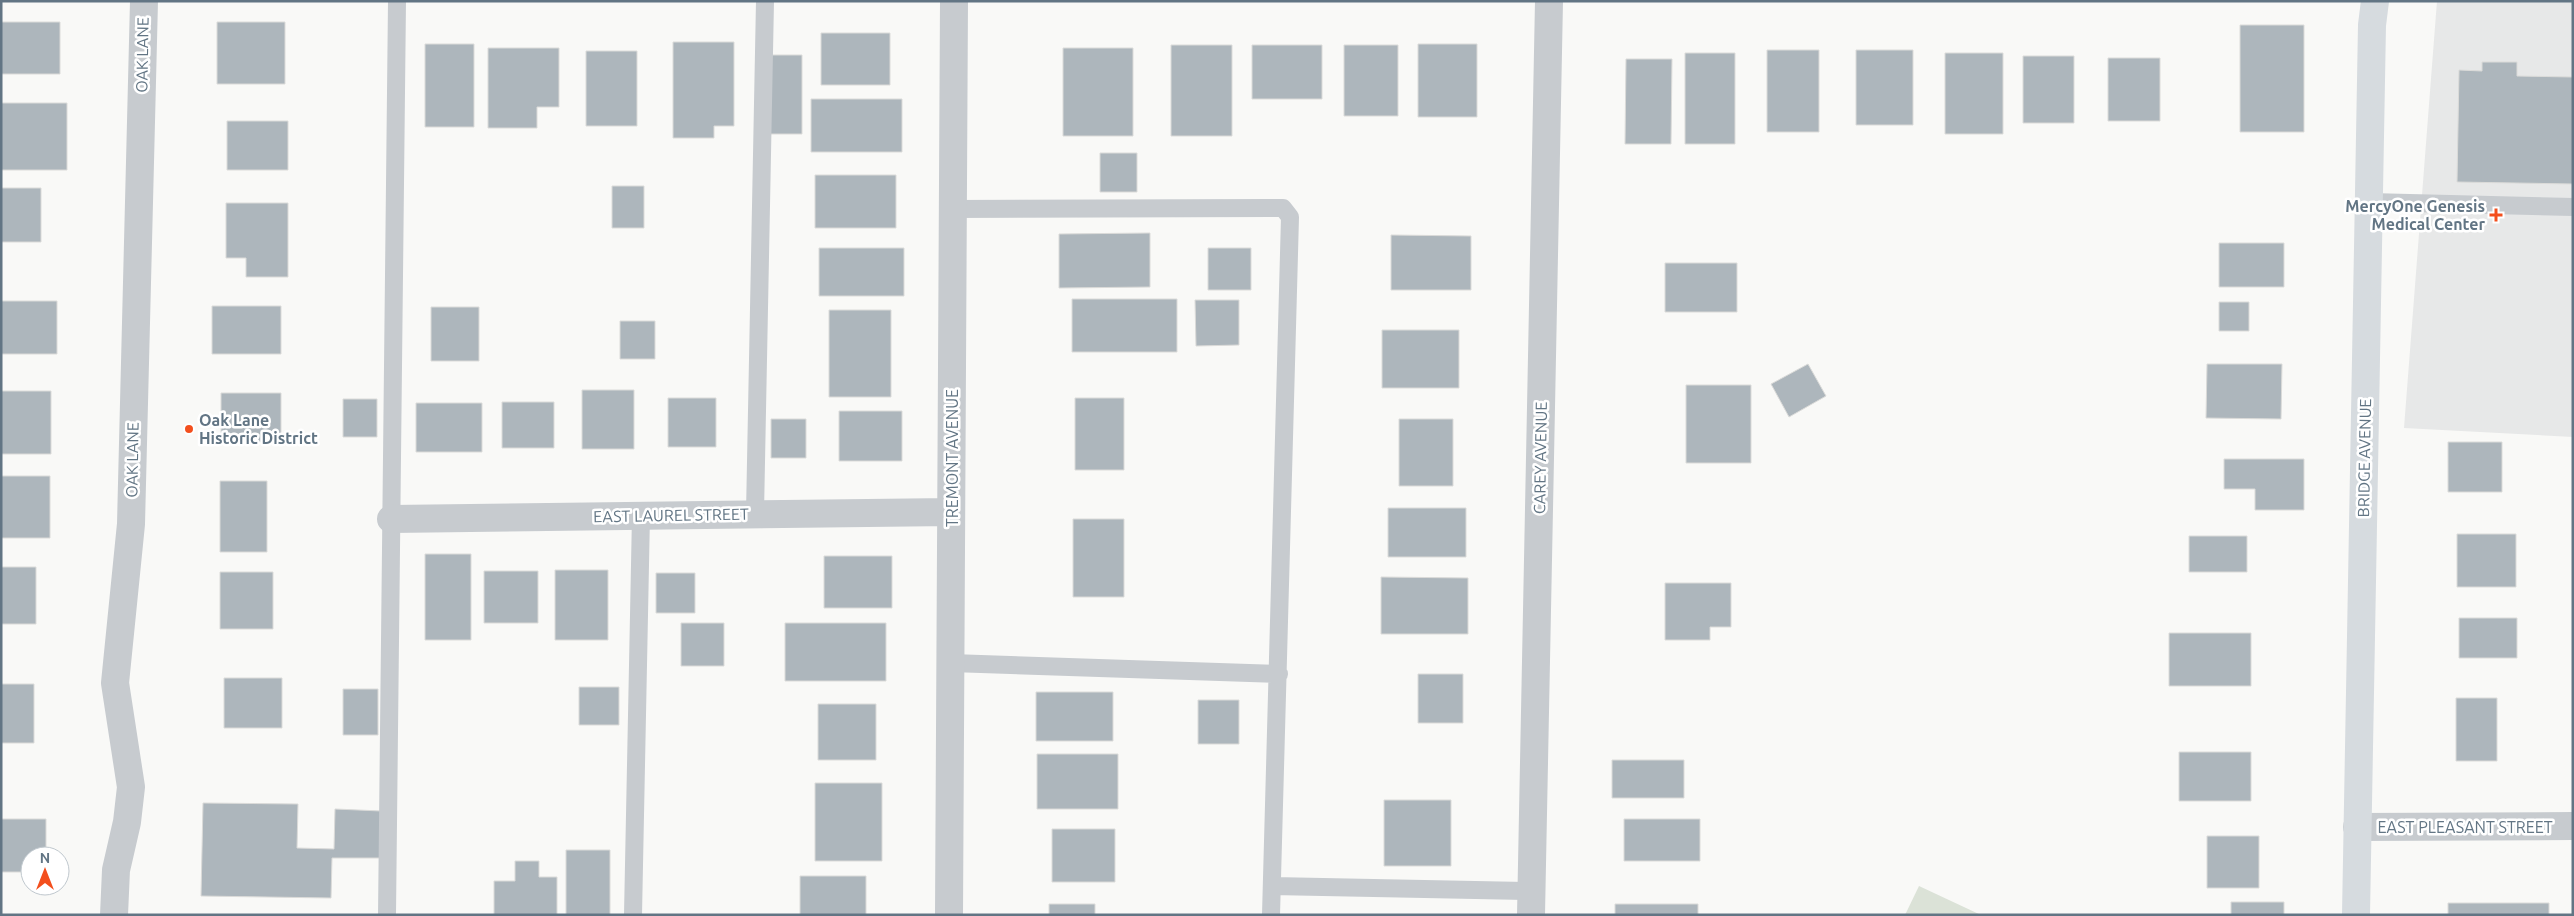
<svg xmlns="http://www.w3.org/2000/svg" width="2574" height="916" font-family="Ubuntu,sans-serif">
<style>
.built{fill:#e7e8e8}
.green{fill:#dbe2d7}
.building{fill:#adb6bc;stroke:#dbdbd9}
.lines{fill:none;stroke-linecap:round;stroke-linejoin:round}
.lane{stroke:#c7cbcf;stroke-width:18}
.street{stroke:#c7cbcf;stroke-width:28}
.secondary{stroke:#d6dbdf;stroke-width:28}
.poi-dot{fill:#f34f1d;stroke:#fff;stroke-width:2}
.labels{text-anchor:middle;dominant-baseline:central;stroke-width:5;stroke-linejoin:round;paint-order:stroke}
.street-label{font-size:16px;fill:#627584;stroke:#fff}
.poi-label{font-size:16px;font-weight:bold;fill:#627584;stroke:#fff;text-anchor:end}
</style>
<rect width="100%" height="100%" fill="#f9f9f7"/>
<path class="built" d="M2437,1h136v436l-169,-9z"/>
<path class="green" d="M1919,886l62,29h-76z"/>
<path class="building" d="M1,22h59v52h-59z
M217,22h68v62h-68z
M2240,25h64v107h-64z
M821,33h69v52h-69z
M673,42h61v84h-20v12h-41z
M425,44h49v83h-49z
M1418,44h59v73h-59z
M1171,45h61v91h-61z
M1252,45h70v54h-70z
M1344,45h54v71h-54z
M488,48h71v59h-22v21h-49z
M1063,48h70v88h-70z
M1767,50h52v82h-52z
M1856,50h57v75h-57z
M586,51h51v75h-51z
M1685,53h50v91h-50z
M1945,53h58v81h-58z
M767,55h35v79h-35z
M2023,56h51v67h-51z
M2108,58h52v63h-52z
M1626,59h46l-1,85h-46z
M2482,62h35v14l56,1v107l-116,-2 2,-112 23,1z
M811,99h91v53h-91z
M1,103h66v67h-66z
M227,121h61v49h-61z
M1100,153h37v39h-37z
M815,175h81v53h-81z
M612,186h32v42h-32z
M1,188h40v54h-40z
M226,203h62v74h-42v-19h-20z
M1150,233v54l-91,1v-54z
M1391,235l80,1v54h-80z
M2219,243h65v44h-65z
M819,248h85v48h-85z
M1208,248h43v42h-43z
M1665,263h72v49h-72z
M1072,299h105v53h-105z
M1195,300h44v45l-43,1z
M1,301h56v53h-56z
M2219,302h30v29h-30z
M212,306h69v48h-69z
M431,307h48v54h-48z
M829,310h62v87h-62z
M620,321h35v38h-35z
M1382,330h77v58h-77z
M1808,364l18,32 -37,21 -18,-33z
M2207,364h75l-1,55 -75,-1z
M1686,385h65v78h-65z
M582,390h52v59h-52z
M1,391h50v63h-50z
M221,393h60v49h-60z
M668,398h48v49h-48z
M1075,398h49v72h-49z
M343,399h34v38h-34z
M502,402h52v46h-52z
M416,403h66v49h-66z
M839,411h63v50h-63z
M771,419h35v39h-35z
M1399,419h54v67h-54z
M2448,442h54v50h-54z
M2224,459h80v51h-49v-21h-31z
M1,476h49v62h-49z
M220,481h47v71h-47z
M1388,508h78v49h-78z
M1073,519h51v78h-51z
M2457,534h59v53h-59z
M2189,536h58v36h-58z
M425,554h46v86h-46z
M824,556h68v52h-68z
M1,567h35v57h-35z
M555,570h53v70h-53z
M484,571h54v52h-54z
M220,572h53v57h-53z
M656,573h39v40h-39z
M1381,577l87,1v56h-87z
M1665,583h66v44h-21v13h-45z
M2459,618h58v40h-58z
M681,623h43v43h-43z
M785,623h101v58h-101z
M2169,633h82v53h-82z
M1418,674h45v49h-45z
M224,678h58v50h-58z
M1,684h33v59h-33z
M579,687h40v38h-40z
M343,689h35v46h-35z
M1036,692h77v49h-77z
M2456,698h41v63h-41z
M1198,700h41v44h-41z
M818,704h58v56h-58z
M2179,752h72v49h-72z
M1037,754h81v55h-81z
M1612,760h72v38h-72z
M815,783h67v78h-67z
M1384,800h67v66h-67z
M203,803l95,1 -1,44 37,1 1,-40 46,2 -1,47h-48l-1,40 -130,-2z
M1,819h45v37h-16v16h-29z
M1624,819h76v42h-76z
M1052,829h63v53h-63z
M2207,836h52v52h-52z
M566,850h44v65h-44z
M515,861h24v16h18v38h-63v-34h21z
M800,876h66v39h-66z
M2231,902h53v13h-53z
M2448,903h101v12h-101z
M1049,904h46v11h-46z
M1615,904h83v11h-83z"/>
<g class="lines">
<path class="lane" d="M2369,202l204,5
M953,209l330,-1 7,9 -19,698
M755,513l10,-512
M951,663l328,11
M1272,886l259,5
M387,915l10,-914
M633,915l8,-400"/>
<path class="street" d="M391,519l560,-7
M2357,827l216,-1
M114,915l2,-45 11,-48 4,-35 -16,-104 16,-159 13,-523
M949,915l5,-914
M1531,915l18,-914"/>
<path class="secondary" d="M2356,915l16,-890 3,-24"/>
</g>
<g class="poi-dot">
<path d="M2493.5 207.5h5v5h5v5h-5v5h-5v-5h-5v-5h5z"/>
<circle cx="189" cy="429" r="5"/>
</g>
<g class="labels">
<g class="street-label">
<text transform="translate(142 55) rotate(-89)">OAK LANE</text>
<text transform="translate(952 458) rotate(-90)">TREMONT AVENUE</text>
<text transform="translate(1540 458) rotate(-89)">CAREY AVENUE</text>
<text transform="translate(2364 458) rotate(-89)">BRIDGE AVENUE</text>
<text transform="translate(132 460) rotate(-89)">OAK LANE</text>
<text transform="translate(671 515) rotate(-1)">EAST LAUREL STREET</text>
<text x="2465" y="827">EAST PLEASANT STREET</text>
</g>
<g class="poi-label">
<text x="2485" y="206">MercyOne Genesis<tspan x="2485" dy="18">Medical Center</tspan></text>
<text x="199" y="420" text-anchor="start">Oak Lane<tspan x="199" dy="18">Historic District</tspan></text>
</g>
</g>
<rect width="2574" height="916" fill="none" stroke="#627584" stroke-width="5"/>
<g transform="translate(45 871)"><circle r="24" fill="#ffffff" stroke="#c0c8ce"/>
<path d="M0-4L9 19L0 12L-9 19Z" fill="#f34f1d"/>
<text y="-8" font-size="14" font-weight="bold" text-anchor="middle" fill="#627584">N</text>
</g>
</svg>
